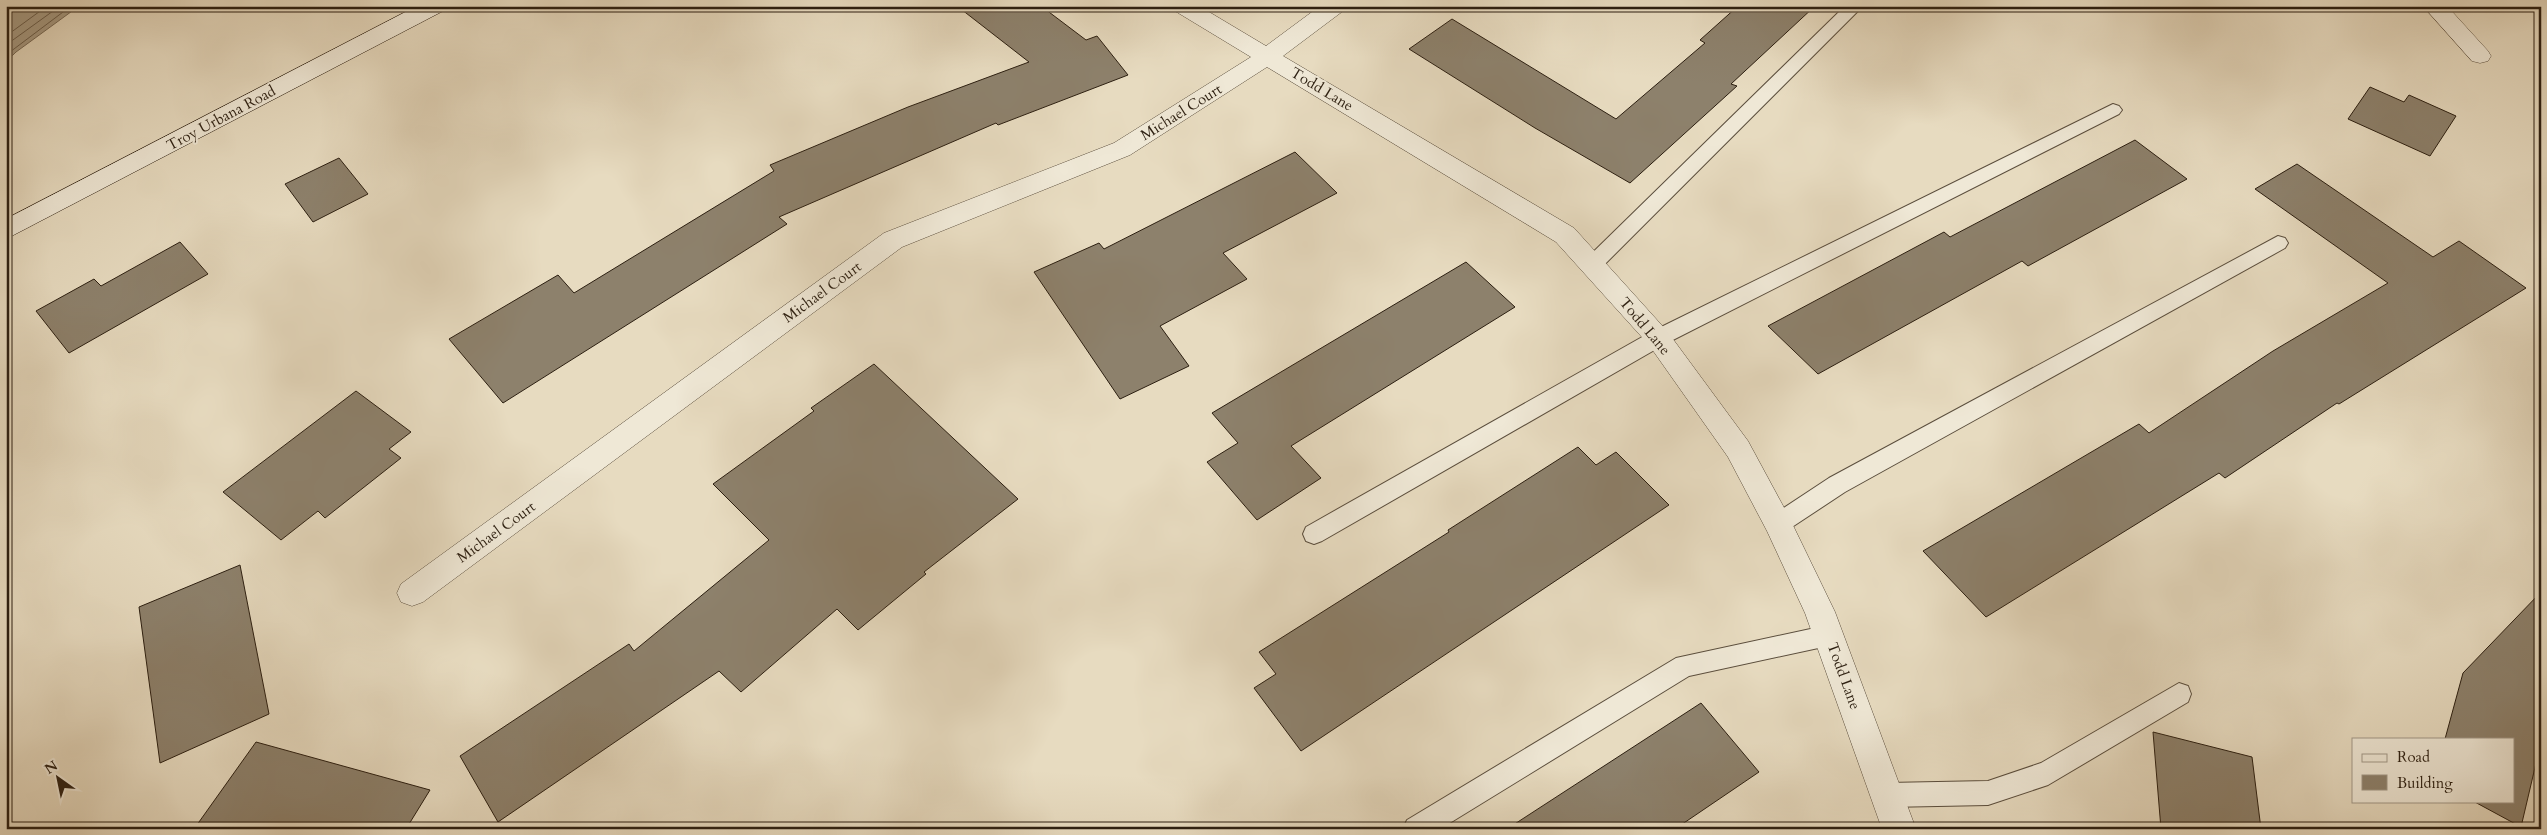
<svg xmlns="http://www.w3.org/2000/svg" width="2547" height="835" font-family="Cardo,serif">
<style>
.water{fill:#a79b84;stroke:#766956}
.lines{fill:none;stroke-linecap:round;stroke-linejoin:round}
.shore{stroke:#6a5d4a;stroke-width:1}
.building{fill:#8d816c;stroke:#2c1f11}
.lane-casing{stroke:#5b4e3d;stroke-width:2}
.street-casing{stroke:#5b4e3d;stroke-width:1}
.secondary-casing{stroke:#2c1f11;stroke-width:1}
.lane{fill:#efe8d6;fill-rule:evenodd}
.street{fill:#efe8d6;fill-rule:evenodd}
.secondary{fill:#efe8d6;fill-rule:evenodd}
.labels{text-anchor:middle;dominant-baseline:central;stroke-width:4;stroke-linejoin:round;paint-order:stroke}
.street-label{font-size:15px;fill:#2c1f11;stroke:#efe8d6}
</style>
<rect width="100%" height="100%" fill="#e7dbc0"/>
<filter id="stains"><feTurbulence type="fractalNoise" baseFrequency=".004" numOctaves="4"/><feColorMatrix values="0 0 0 0 .2 0 0 0 0 .09 0 0 0 0 .02 0 0 0 .5 -.17"/></filter>
<radialGradient id="worn" r=".72"><stop offset=".6" stop-color="#630" stop-opacity="0"/><stop offset="1" stop-color="#630" stop-opacity=".3"/></radialGradient>
<path class="water" d="M6,6h73l-63,46 -10,10z"/>
<g class="lines">
<path class="shore" d="M6,36l41,-30
M6,45l54,-39
M6,55l65,-49"/>
</g>
<path class="building" d="M957,6h84l45,34 11,-4 31,39 -130,50 -2,-2 -217,94 8,7 -284,179 -54,-64 109,-64 16,18 200,-122 -4,-6 138,-58 121,-45z
M1738,6h77l-84,78 6,2 -107,97 -95,-55 -126,-79 43,-30 164,100 89,-76 -5,-3z
M2370,87l34,15 5,-7 47,21 -26,40 -82,-37z
M2135,140l52,39 -159,87 -6,-5 -204,113 -50,-48 176,-94 6,5z
M1295,152l42,41 -114,60 24,26 -87,47 29,40 -69,33 -86,-127 65,-29 5,6z
M339,158l29,36 -55,28 -28,-38z
M2297,164l136,93 26,-16 67,47 -187,116 -2,-1 -112,75 -6,-5 -233,144 -63,-66 216,-127 10,9 124,-82 115,-68 -133,-94z
M180,242l28,32 -139,79 -33,-42 58,-32 7,7z
M1466,262l49,45 -224,139 30,32 -64,42 -50,-58 31,-19 -26,-30z
M874,364l144,135 -94,73 2,2 -68,56 -21,-21 -96,83 -22,-21 -221,151 -38,-66 169,-112 5,7 135,-111 -56,-56 101,-73 -3,-3z
M356,391l55,41 -22,17 12,9 -76,60 -7,-7 -37,29 -58,-48z
M1578,447l18,18 20,-13 53,53 -368,246 -47,-63 22,-14 -17,-22 190,-120 -1,-2z
M240,565l29,149 -109,49 -21,-156z
M2541,592v150l-20,85 -48,-26h40v-62h-68l18,-66z
M1701,703l58,69 -84,57h-168z
M2153,732l99,25 9,72h-100z
M256,742l174,48 -24,39h-212z"/>
<g class="lines">
<g class="lane-casing">
<path id="lane" d="M1845,6h18l-264,264 -7,2 -7,-2 -3,-5 3,-5z
M2113,104l6,2 3,4 -3,4 -454,230 -343,197 -8,3 -8,-3 -3,-7 3,-7 345,-195z
M2278,236l7,2 3,5 -3,5 -440,244 -59,39 -8,3 -8,-3 -3,-7 3,-7 59,-39z
M1829,625l8,3 4,8 -4,8 -148,32 -249,153h-37l4,-9 269,-162z
M2179,683l9,3 3,8 -3,8 -140,83 -60,20 -101,2 -9,-3 -4,-9 4,-9 9,-3 101,-2 53,-18z"/>
</g>
<g class="street-casing">
<path id="street" d="M1172,6h27l67,40 54,-40h26l-3,5 -60,45 291,172 93,103 81,110 40,74 47,97 81,217h-34l-77,-216 -38,-82 -39,-74 -79,-112 -93,-103 -289,-175 -137,88 -228,92 -479,355 -11,4 -11,-4 -4,-9 4,-9 483,-351 230,-90 137,-86 -76,-46z
M2423,6h24l41,45 3,5 -3,5 -8,2 -8,-2z"/>
</g>
<g class="secondary-casing">
<path id="secondary" d="M417,6h29l-3,5 -437,228v-20z"/>
</g>
<use href="#lane" class="lane"/>
<use href="#street" class="street"/>
<use href="#secondary" class="secondary"/>
</g>
<g class="labels">
<g class="street-label">
<text transform="translate(1322 89) rotate(31)">Todd Lane</text>
<text transform="translate(1181 112) rotate(-32)">Michael Court</text>
<text transform="translate(221 118) rotate(-28)">Troy Urbana Road</text>
<text transform="translate(822 292) rotate(-36)">Michael Court</text>
<text transform="translate(1645 326) rotate(50)">Todd Lane</text>
<text transform="translate(496 532) rotate(-36)">Michael Court</text>
<text transform="translate(1844 676) rotate(70)">Todd Lane</text>
</g>
</g>
<rect width="2547" height="835" fill="none" stroke="#e7dbc0" stroke-width="25"/>
<rect x="8" y="8" width="2532" height="820" fill="none" stroke="#2c1f11" stroke-width="2.5"/>
<rect x="12" y="12" width="2522" height="810" fill="none" stroke="#2c1f11"/>
<rect x="2352" y="738" width="162" height="65" fill="#efe8d6" stroke="#a19887"/>
<rect x="2362" y="754" width="25" height="8" fill="#efe8d6" stroke="#a19887"/>
<text x="2397" y="762" font-size="15" fill="#2c1f11">Road</text>
<rect x="2362" y="775" width="25" height="15" fill="#8d816c" stroke="#a19887"/>
<text x="2397" y="788" font-size="15" fill="#2c1f11">Building</text>
<g transform="translate(58 778) rotate(327)" stroke="#efe8d6" stroke-width="4" paint-order="stroke">
<path d="M0-4L9 19L0 12L-9 19Z" fill="#2c1f11"/>
<text y="-8" font-size="14" font-weight="bold" text-anchor="middle" fill="#2c1f11">N</text>
</g>
<rect width="100%" height="100%" filter="url(#stains)"/>
<rect width="100%" height="100%" fill="url(#worn)"/>
</svg>
